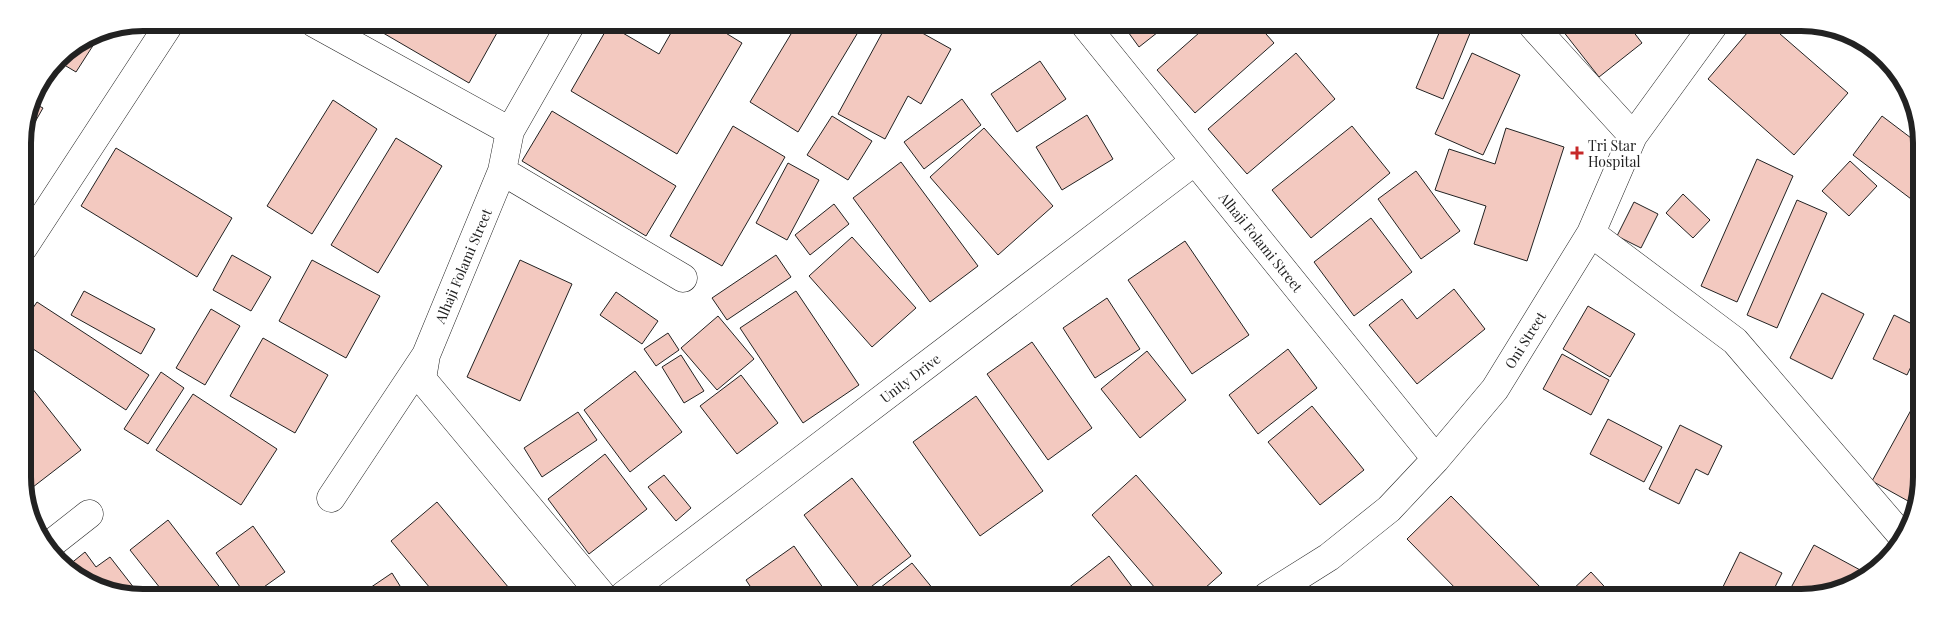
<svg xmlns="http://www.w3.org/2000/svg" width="1944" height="620" font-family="'Playfair Display',serif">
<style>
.building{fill:#f3c9c0;stroke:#222}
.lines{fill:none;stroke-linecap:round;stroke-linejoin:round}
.minor-casing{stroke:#222;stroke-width:29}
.minor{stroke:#fff;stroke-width:28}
.poi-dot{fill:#c62828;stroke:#fff;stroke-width:2}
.labels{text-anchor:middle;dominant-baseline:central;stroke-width:4;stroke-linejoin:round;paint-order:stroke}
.poi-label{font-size:14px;fill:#222;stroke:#fff;text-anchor:start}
.street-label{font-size:14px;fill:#222;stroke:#fff}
.rim{fill:none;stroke:#222;stroke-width:6}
</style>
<rect width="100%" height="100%" fill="#fff"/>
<path class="building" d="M366,23h118l14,8 -29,52z
M676,24h35l31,19 -65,111 -106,-63 38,-66 50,29z
M797,24h66l-65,108 -48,-30z
M887,24h19l45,25 -30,55 -13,-8 -23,43 -47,-25z
M1123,25h44l-28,22z
M1208,25h50l16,18 -79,70 -38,-43z
M1442,26h31l-30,73 -27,-11z
M1559,26h70l13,17 -43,34z
M1648,26h14l-7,7z
M1753,26l19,1 76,66 -54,62 -86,-76z
M103,30l-27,42 -20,-12 41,-28z
M1296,53l39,46 -88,75 -39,-45z
M1472,53l48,22 -37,80 -48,-21z
M1040,61l26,38 -49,33 -26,-38z
M962,99l19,26 -57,44 -20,-27z
M333,100l44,29 -65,105 -45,-28z
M31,102l12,6 -20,35v-8z
M552,111l124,75 -30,50 -124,-75z
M1087,115l26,44 -51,31 -26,-43z
M832,116l40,25 -24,39 -41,-25z
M1882,116l37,28v61l-66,-50z
M733,126l52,31 -63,109 -52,-30z
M1352,126l38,47 -79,65 -39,-48z
M984,128l69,78 -55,49 -68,-78z
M1506,128l58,19 -37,114 -53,-17 12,-38 -51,-16 14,-41 46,15z
M396,138l46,28 -64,107 -47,-28z
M116,148l116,70 -35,59 -116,-71z
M1757,159l36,17 -56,126 -36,-16z
M1850,161l27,25 -28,30 -27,-25z
M901,162l77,104 -48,36 -77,-104z
M788,163l31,17 -32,60 -31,-17z
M1416,171l44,60 -39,28 -43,-60z
M1683,194l27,26 -17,18 -27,-25z
M1797,200l30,13 -50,115 -30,-13z
M1634,202l24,12 -17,34 -24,-12z
M834,204l15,20 -39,31 -15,-20z
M1371,218l41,54 -58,44 -40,-54z
M852,237l64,71 -44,39 -63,-71z
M1185,241l64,94 -57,39 -64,-94z
M232,255l39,22 -20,34 -38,-21z
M776,255l15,22 -64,43 -15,-22z
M312,260l68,36 -34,62 -67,-37z
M520,260l52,24 -52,117 -53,-24z
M1454,289l31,40 -68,55 -48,-59 33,-26 15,20z
M84,291l71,38 -14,25 -70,-39z
M796,291l63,94 -56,38 -63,-95z
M616,292l42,29 -16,23 -42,-29z
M1822,293l42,21 -32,65 -42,-21z
M1107,298l33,51 -45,29 -32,-50z
M37,302l112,73 -23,35 -102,-67v-22z
M1588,306l47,28 -25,43 -47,-28z
M211,309l29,17 -35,59 -29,-17z
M1894,315l24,12v25l-11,23 -34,-16z
M718,316l36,43 -37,31 -36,-42z
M668,333l11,17 -23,16 -12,-17z
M263,338l65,37 -33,58 -65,-37z
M1032,342l60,86 -44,32 -61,-86z
M1288,349l29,39 -59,46 -29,-39z
M1147,351l39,49 -46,38 -39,-49z
M1562,354l47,26 -18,35 -48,-26z
M681,355l23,36 -20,12 -22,-36z
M635,371l47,61 -52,40 -46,-62z
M161,372l23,16 -36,56 -24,-15z
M741,375l37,48 -41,31 -37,-48z
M24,378l57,72 -48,37 -8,-11z
M193,394l84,55 -36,56 -85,-55z
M976,396l67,95 -63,45 -67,-94z
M1916,401l2,1 -1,82 -9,17 -36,-20z
M1312,406l52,64 -44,35 -52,-63z
M578,412l19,28 -55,37 -18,-29z
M1608,419l54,28 -18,35 -54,-28z
M1680,425l42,21 -14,29 -12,-6 -17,35 -30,-15z
M605,454l42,55 -58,45 -41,-55z
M664,475l27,33 -15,13 -28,-34z
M1136,475l86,98 -26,23h-34l-70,-81z
M852,478l59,78 -48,37 -59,-78z
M1451,496l92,94 -7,7 -73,-1 -56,-57z
M437,502l77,92h-79l-44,-53z
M168,520l57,74 -61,-1 -34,-43z
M253,526l32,46 -31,22h-9l-29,-41z
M1814,545l48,26 -3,8 -50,18h-23z
M794,546l34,49h-72l-10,-15z
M85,552l11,15 14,-10 28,36h-27l-38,-23 -4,-5z
M1740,552l42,21 -12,24h-52z
M1109,556l30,40h-81z
M912,563l26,32h-67z
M1591,572l23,25h-44l-2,-3z
M392,573l13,21h-44z"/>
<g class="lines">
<g class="minor-casing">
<path id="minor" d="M314,23l196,108
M1085,25l351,434
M1533,26l100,110
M502,171l181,107
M1591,233l144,108 167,195
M23,248l147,-225
M426,355l-4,24 179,215
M331,498l95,-143 76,-184 8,-40 61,-107
M47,547l42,-33
M624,595l571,-434
M1267,596l62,-39 60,-48 47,-50 59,-70 96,-156 42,-97 80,-110"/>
</g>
<use href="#minor" class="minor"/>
</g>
<path class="poi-dot" d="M1574.5 145.5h5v5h5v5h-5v5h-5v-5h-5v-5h5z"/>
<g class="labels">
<g class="poi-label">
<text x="1588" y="145">Tri Star<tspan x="1588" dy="16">Hospital</tspan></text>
</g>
<g class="street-label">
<text transform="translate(1261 242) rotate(51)">Alhaji Folami Street</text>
<text transform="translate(463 266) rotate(-67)">Alhaji Folami Street</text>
<text transform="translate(1525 340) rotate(-58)">Oni Street</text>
<text transform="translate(910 378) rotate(-37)">Unity Drive</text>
</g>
</g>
<path d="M0 0H1944V620H0ZM143 31H1801A112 112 0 0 1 1913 143V477A112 112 0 0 1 1801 589H143A112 112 0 0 1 31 477V143A112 112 0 0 1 143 31Z" fill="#fff" fill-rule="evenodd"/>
<path class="rim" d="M143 31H1801A112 112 0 0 1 1913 143V477A112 112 0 0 1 1801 589H143A112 112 0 0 1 31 477V143A112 112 0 0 1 143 31Z"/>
</svg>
